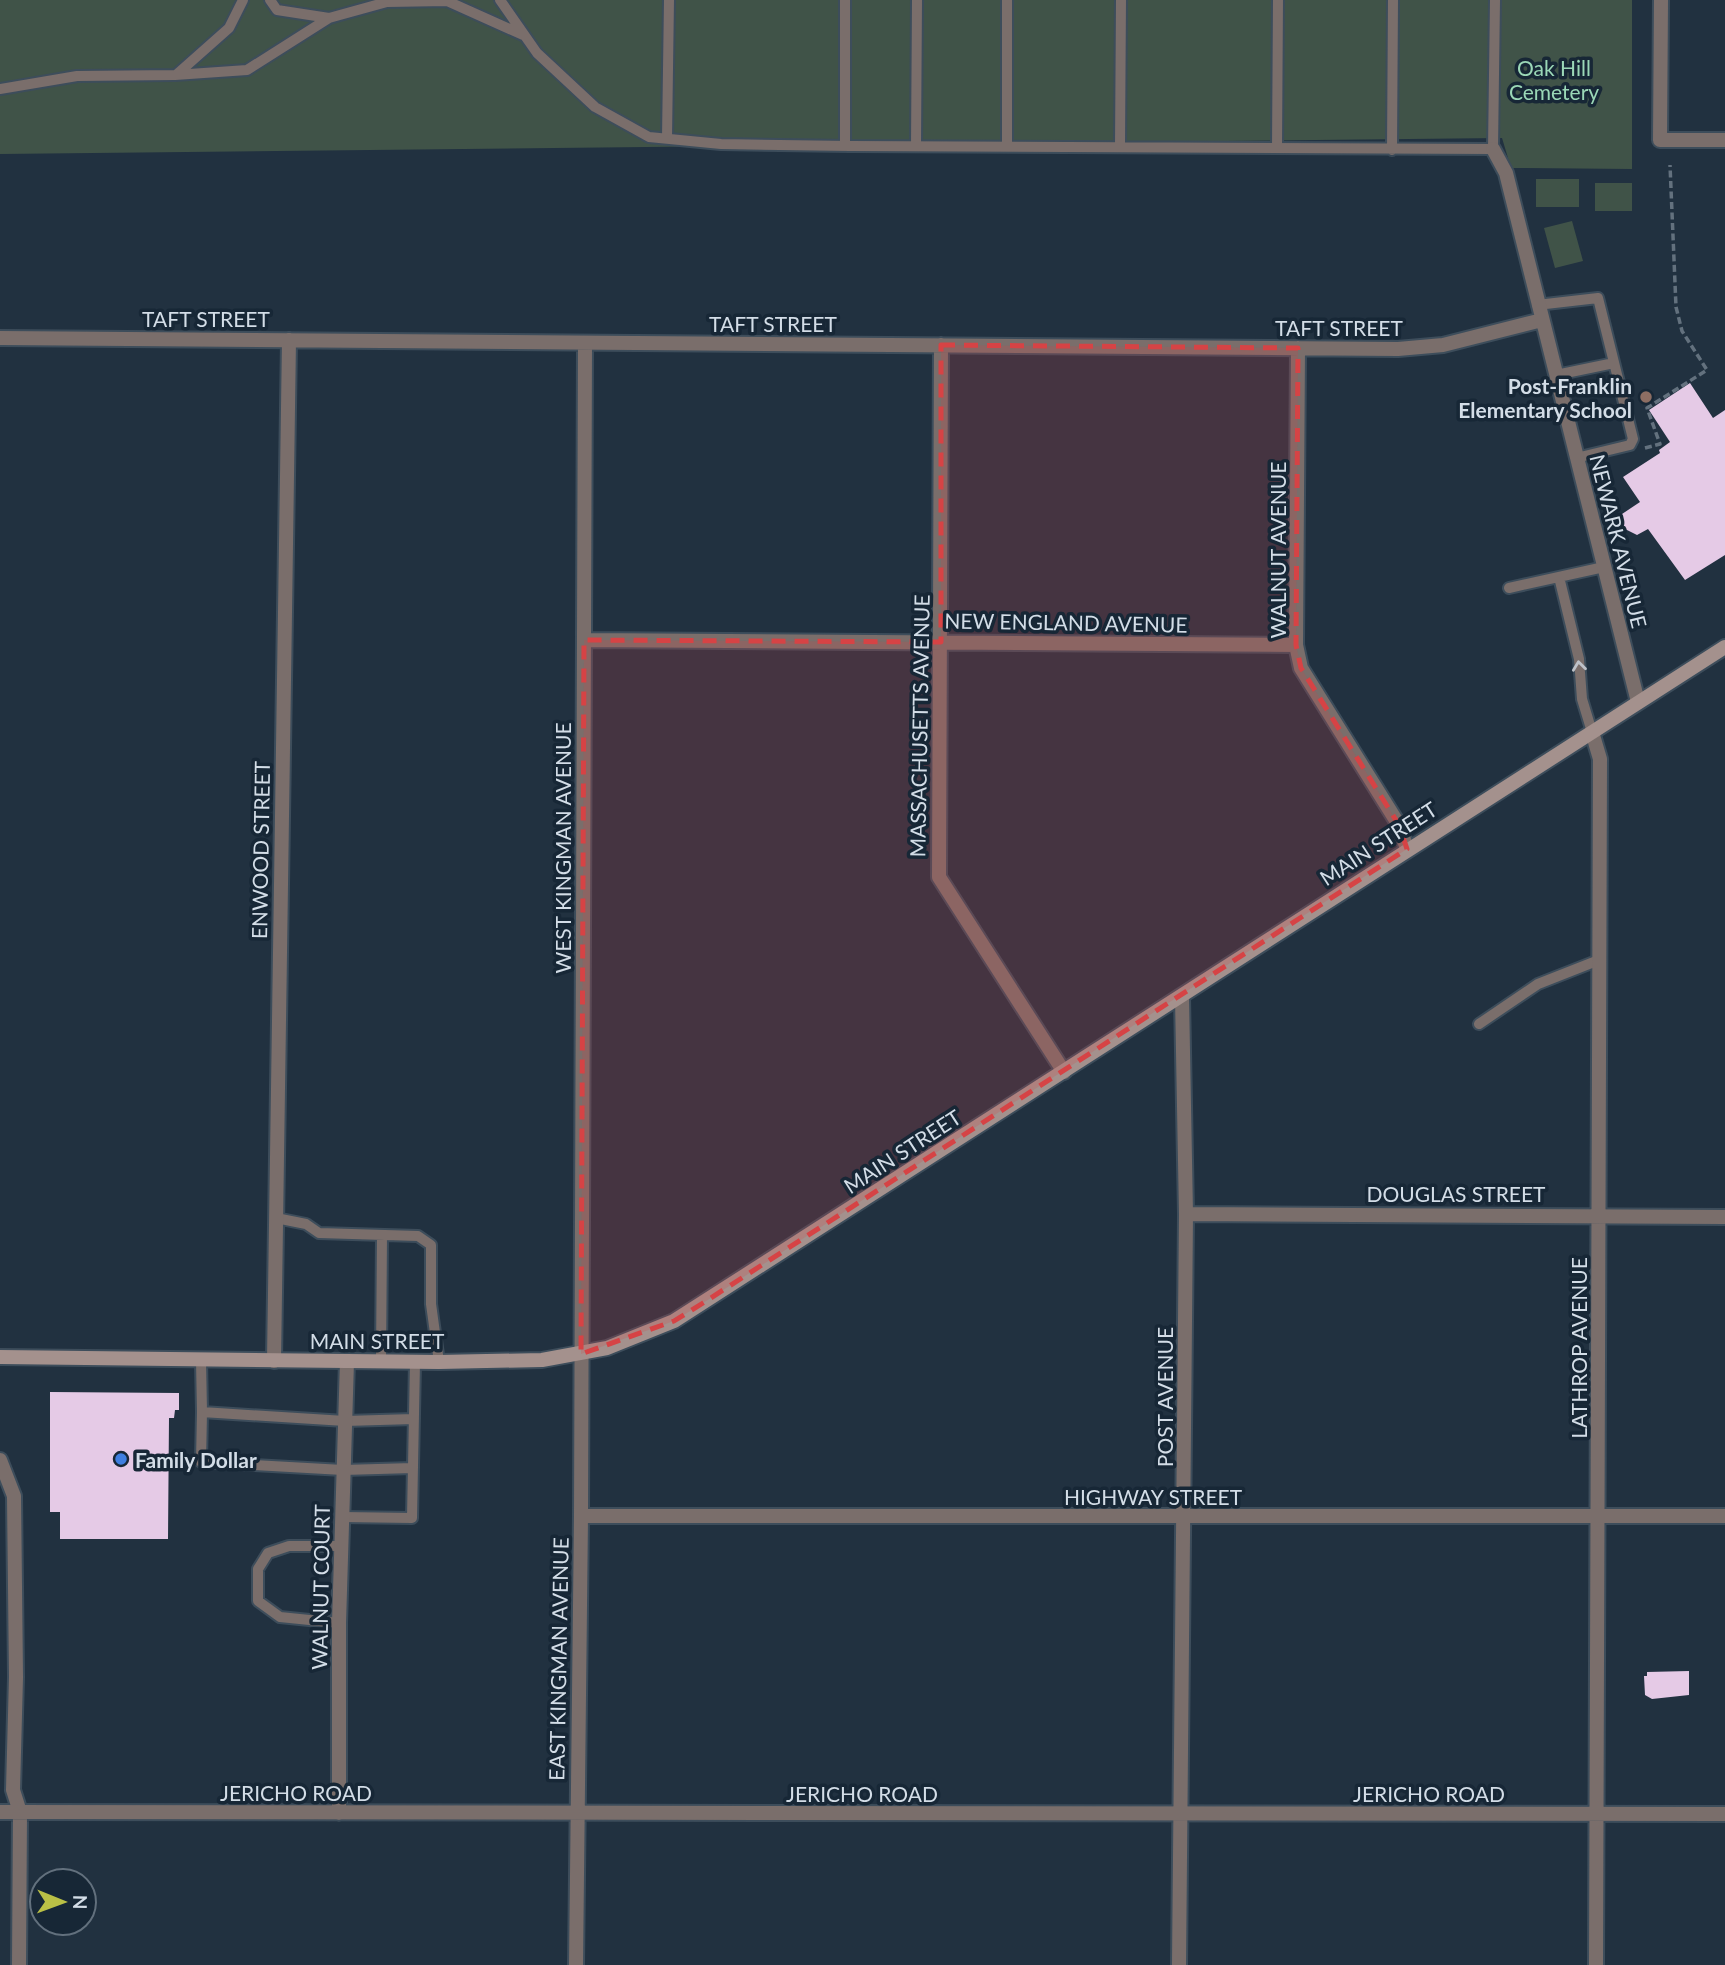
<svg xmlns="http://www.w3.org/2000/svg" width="1725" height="1965" font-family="Lato,sans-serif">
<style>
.green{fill:#405348}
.building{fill:#e5cae6}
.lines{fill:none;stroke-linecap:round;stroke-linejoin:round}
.lane-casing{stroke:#3d4d5b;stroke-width:14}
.street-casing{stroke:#3d4d5b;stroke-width:18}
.secondary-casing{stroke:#3d4d5b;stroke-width:18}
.path{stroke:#63717e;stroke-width:3.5;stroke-dasharray:7 3.5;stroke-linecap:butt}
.lane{stroke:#7a6e6b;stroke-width:10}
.street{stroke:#7a6e6b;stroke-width:14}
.secondary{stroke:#a4918d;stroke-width:14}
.oneway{stroke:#bdc1c8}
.marked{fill:#d64345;fill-opacity:0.2;stroke:#d64345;stroke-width:5;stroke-dasharray:14 9;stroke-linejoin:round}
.education-dot{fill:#8d6e63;stroke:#172736;stroke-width:2.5}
.shop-dot{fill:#3f7fe0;stroke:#172736;stroke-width:2.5}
.labels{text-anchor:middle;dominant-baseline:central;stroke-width:7;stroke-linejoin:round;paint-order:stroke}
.park-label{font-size:21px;fill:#9bd8b7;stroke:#172736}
.street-label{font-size:21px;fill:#d3dde7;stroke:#172736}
.poi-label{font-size:21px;font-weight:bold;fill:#d3dde7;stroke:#172736;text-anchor:end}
</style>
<rect width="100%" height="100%" fill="#213140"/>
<path class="green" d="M0,0h1632v169l-121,-1 -9,-30 -1502,16z
M1536,179h43v28h-43z
M1595,183h37v28h-37z
M1572,221l11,40 -28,7 -11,-40z"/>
<path class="building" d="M1690,383l23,35 12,-8v145l-40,25 -37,-51 -11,6 -14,-7 -1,-14 18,-12 -17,-25 37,-24 -1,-3 11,-8 -21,-32z
M50,1392l129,1v17h-4l-1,8h-5l-1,121h-108v-27h-10z
M1689,1671v24l-37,4 -7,-4 -1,-19h3v-4z"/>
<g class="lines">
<g class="lane-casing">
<path id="lane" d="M270,0l7,10 52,8
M500,0l37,53 58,54 54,30 72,7 129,2 643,3 2,-149
M176,75l53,-47 14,-28
M0,89l77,-13 98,-1 72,-5 82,-52 58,-16 60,-1 76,34
M667,138l2,-138
M1007,145v-145
M845,146v-146
M916,146l1,-146
M1120,146l1,-146
M1277,148l1,-148
M1392,150l1,-150
M1537,305l61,-7 35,141 -3,6 -54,13
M1556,375l58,-12
M1559,577l20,82 3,40 10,33
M1509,588l95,-21
M1479,1024l59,-40 61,-24
M276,1218l30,6 13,9 99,3 13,9v59l8,58
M201,1360l1,52 143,9 69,-2
M381,1361l1,-126
M202,1412l-1,50 142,8 70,-2
M342,1517l70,1 3,-156
M339,1623l-59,-6 -22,-16v-32l10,-16 21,-7h52"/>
</g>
<g class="street-casing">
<path id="street" d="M1661,0l-1,140h65
M1493,149l13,24 132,529
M0,338l1398,11 45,-4 99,-25
M941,345l-2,532 125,195
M1298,348l-2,297 5,23 98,157 8,24
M584,640l712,5
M1592,732l8,27 -4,1206
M1186,1214l539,3
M274,1361l15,-1021
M0,1460l14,36 2,181 -3,113 7,22 -1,153
M581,1516h1144
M0,1812l1725,2
M339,1813v-190l8,-262
M576,1965l5,-449 4,-1173
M1179,1965l7,-751 -4,-217"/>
</g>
<g class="secondary-casing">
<path id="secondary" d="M0,1357l439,5 103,-2 65,-12 67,-27 1051,-674"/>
</g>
<path class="path" d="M1645,448l15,-4 -13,-36 60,-38 -25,-39 -6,-24 -6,-142"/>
<use href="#lane" class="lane"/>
<use href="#street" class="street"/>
<use href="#secondary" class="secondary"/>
</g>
<defs><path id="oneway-chevron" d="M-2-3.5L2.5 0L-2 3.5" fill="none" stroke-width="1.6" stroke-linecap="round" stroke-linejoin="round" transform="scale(1.75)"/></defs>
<use class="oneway" href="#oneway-chevron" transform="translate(1579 666) rotate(-97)"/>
<path class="marked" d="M941,345l357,3 -2,297 5,23 98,157 8,24 -704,454 -29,18 -93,33 3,-714 357,2z"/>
<circle class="education-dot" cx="1646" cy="397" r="7"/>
<circle class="shop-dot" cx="121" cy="1459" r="7"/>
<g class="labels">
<g class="park-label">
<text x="1554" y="67">Oak Hill<tspan x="1554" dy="24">Cemetery</tspan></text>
</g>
<g class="street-label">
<text x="206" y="318">TAFT STREET</text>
<text x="773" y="323">TAFT STREET</text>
<text x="1339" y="327">TAFT STREET</text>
<text transform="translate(1619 541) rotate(76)">NEWARK AVENUE</text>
<text transform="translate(1277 550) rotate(-90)">WALNUT AVENUE</text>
<text transform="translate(1066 622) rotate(1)">NEW ENGLAND AVENUE</text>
<text transform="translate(919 726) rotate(-89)">MASSACHUSETTS AVENUE</text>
<text transform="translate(1378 843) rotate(-33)">MAIN STREET</text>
<text transform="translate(562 848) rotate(-90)">WEST KINGMAN AVENUE</text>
<text transform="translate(260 850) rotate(-89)">ENWOOD STREET</text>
<text transform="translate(902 1151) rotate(-33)">MAIN STREET</text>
<text x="1456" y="1193">DOUGLAS STREET</text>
<text x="377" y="1340">MAIN STREET</text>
<text transform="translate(1578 1348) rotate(-90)">LATHROP AVENUE</text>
<text transform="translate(1164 1397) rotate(-90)">POST AVENUE</text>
<text x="1153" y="1496">HIGHWAY STREET</text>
<text transform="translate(320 1587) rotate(-89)">WALNUT COURT</text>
<text transform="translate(558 1659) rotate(-89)">EAST KINGMAN AVENUE</text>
<text x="296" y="1792">JERICHO ROAD</text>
<text x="862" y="1793">JERICHO ROAD</text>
<text x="1429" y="1793">JERICHO ROAD</text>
</g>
<g class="poi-label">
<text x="1632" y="385">Post-Franklin<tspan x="1632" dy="24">Elementary School</tspan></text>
<text x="135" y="1459" text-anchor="start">Family Dollar</text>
</g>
</g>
<g transform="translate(63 1902) rotate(91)"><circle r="33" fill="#172736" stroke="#62707d" stroke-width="2"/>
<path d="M0-5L12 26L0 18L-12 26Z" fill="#bac046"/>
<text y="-10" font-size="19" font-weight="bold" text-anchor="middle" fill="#d3dde7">N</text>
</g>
</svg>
